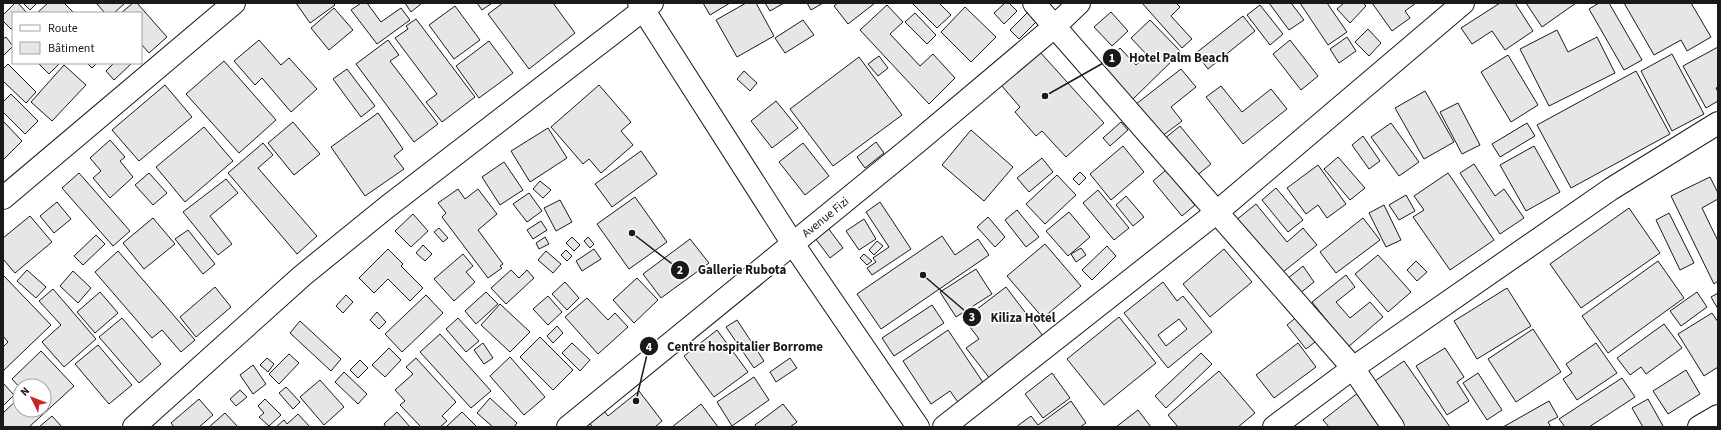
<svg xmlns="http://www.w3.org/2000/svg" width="1721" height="430" font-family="'Source Sans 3',sans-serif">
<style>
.building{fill:#e6e6e6;stroke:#1a1a1a;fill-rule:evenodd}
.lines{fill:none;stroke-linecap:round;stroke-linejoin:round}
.minor-casing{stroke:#1a1a1a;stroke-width:24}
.highway-casing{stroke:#1a1a1a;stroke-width:24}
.minor{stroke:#fff;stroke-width:22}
.highway{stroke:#fff;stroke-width:22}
.labels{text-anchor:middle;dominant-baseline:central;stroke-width:3;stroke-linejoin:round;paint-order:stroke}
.street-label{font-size:12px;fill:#1a1a1a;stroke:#fff}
.leader{fill:none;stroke:#1a1a1a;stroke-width:1.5}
.callout-dot{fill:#1a1a1a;stroke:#fff;stroke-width:1.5}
.mark-label{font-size:12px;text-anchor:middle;font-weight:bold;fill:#fff}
.callout-label{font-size:13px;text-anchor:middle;font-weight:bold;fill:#1a1a1a;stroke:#fff;stroke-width:3;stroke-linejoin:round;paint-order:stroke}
</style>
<rect width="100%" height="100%" fill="#fff"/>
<path class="building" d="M15,3h3l9,10h-14v15l-2,1 -8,-8v-6z
M23,3h14l-7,7z
M48,3h16l9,9 -2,1h-34z
M96,3h29l-11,10h-9z
M133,3h4l30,34 -18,16 -8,-9v-31h-20z
M296,3h37l2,2 -25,18z
M361,3h6l14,19 20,-14 9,12 -33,24 -26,-34z
M405,3h17l-11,9z
M477,3h15l-10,7z
M503,3h50l22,30 -46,36 -41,-55z
M703,3h27l-20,12z
M746,3h10l18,33 -37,21 -21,-37z
M765,3h19l-14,8z
M807,3h16l-12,7z
M838,3h37l-27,21 -14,-18z
M912,3h27l12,12 -14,13z
M1005,3h4l8,8 -13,13 -10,-11z
M1142,3h34l4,4 -9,9 21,23 -10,9z
M1269,3h22l13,17 -15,10z
M1300,3h27l20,29 -19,13z
M1344,3h19l3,3 -16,17 -13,-14z
M1372,3h44l-11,8 5,7 -18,13z
M1500,3h15l18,28 -28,19 -13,-19 -20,13 -11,-16z
M1526,3h50l-34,24z
M1599,3h10l33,57 -18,10 -35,-61z
M1624,3h67l20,34 -24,14 -6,-11 -27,15z
M887,5l16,17 -13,12 30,32 13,-12 22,24 -26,26 -69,-74z
M1260,5l23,29 -13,11 -23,-30z
M455,6l25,34 -26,19 -25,-34z
M965,7l31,30 -25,25 -30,-30z
M334,8l19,22 -24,20 -18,-22z
M1031,9l9,9 -21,21 -9,-9z
M1111,12l17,19 -16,15 -18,-19z
M915,13l21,22 -9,9 -22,-22z
M1243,16l12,15 -47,38 -12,-16z
M416,19l59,78 -33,25 -16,-20 11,-8 -42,-56 13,-9 -2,-3z
M803,20l11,15 -29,18 -10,-15z
M1150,20l31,32 -52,51 -32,-32 23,-23 16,17 11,-10 -16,-17z
M1368,29l13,14 -12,13 -14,-14z
M1557,30l11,22 29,-15 18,36 -66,33 -29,-57z
M6,37l7,9 -10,10v-17z
M1347,37l9,14 -17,12 -9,-14z
M259,40l22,25 8,-7 28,31 -26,23 -29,-34 -7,7 -21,-24z
M388,40l11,15 -9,6 48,63 -24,18 -58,-78z
M1290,40l28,36 -17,14 -28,-36z
M489,41l24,32 -34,25 -23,-32z
M1718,47v40l-2,1 2,4v9l-12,7 -23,-42z
M1039,51l65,72 -38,34 -24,-26 -6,5 -21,-24 5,-5 -19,-22z
M1672,54l32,60 -32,17 -31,-60z
M1508,55l30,50 -27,17 -30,-50z
M879,56l9,12 -10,8 -10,-12z
M859,57l43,58 -69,51 -43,-57z
M224,61l52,59 -37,33 -53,-59z
M38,63h22l-11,11z
M87,63h10l-5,5z
M114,63h18l-18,17 -8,-9z
M8,64l28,28 -10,11 -23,-22v-12z
M64,65l22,20 -34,36 -21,-19z
M347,69l28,37 -14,11 -28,-38z
M1181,69l15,18 -25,20 11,14 -25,19 -26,-32z
M744,71l13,12 -7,8 -13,-12z
M1636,71l34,63 -99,54 -34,-63z
M165,85l27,32 -53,44 -27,-31z
M599,85l32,37 -10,9 12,14 -32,28 -12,-14 -6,5 -32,-37z
M1221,86l21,26 29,-23 16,20 -44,35 -37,-47z
M1425,91l29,51 -30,17 -29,-51z
M11,94l27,27 -13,13 -22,-22v-10z
M776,101l22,27 -26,20 -21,-27z
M1458,103l22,42 -18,9 -22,-42z
M378,113l25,36 -9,7 10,13 -39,27 -34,-49z
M3,121l19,20 -19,19z
M293,122l27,32 -26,21 -26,-32z
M1121,122l7,8 -18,16 -7,-8z
M1391,123l28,39 -20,14 -28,-39z
M1527,123l8,13 -35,21 -8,-13z
M1180,126l31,38 -16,13 -31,-38z
M204,127l29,34 -48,41 -29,-35z
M548,128l19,30 -37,24 -19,-31z
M971,130l42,37 -29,34 -42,-36z
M1363,136l17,25 -11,8 -17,-24z
M110,140l15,17 -5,4 13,16 -23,21 -17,-20 8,-7 -11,-13z
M876,142l8,11 -19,15 -8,-11z
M263,143l10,12 -15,13 59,68 -20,18 -69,-81z
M803,143l26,33 -24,19 -26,-33z
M1123,146l21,26 -33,28 -21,-26z
M1534,146l26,46 -34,19 -26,-46z
M641,151l16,23 -45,33 -17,-23z
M1338,157l27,31 -15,12 -26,-31z
M1042,158l11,14 -24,20 -12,-14z
M504,162l19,28 -23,15 -18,-28z
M1474,164l21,32 9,-7 20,29 -24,16 -40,-61z
M1318,165l28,39 -19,14 -9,-13 -12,9 -19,-26z
M1166,170l29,35 -13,11 -29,-35z
M1080,172l6,6 -7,7 -6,-6z
M79,173l51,58 -17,15 -51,-58z
M149,173l18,20 -14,12 -18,-20z
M1448,173l46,67 -44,30 -37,-53 11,-7 -10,-14z
M1057,175l19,20 -31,29 -19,-20z
M1710,177l8,16v6l-16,9 16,33v40l-4,3 -43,-88z
M226,179l12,14 -28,23 22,28 -14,11 -35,-43z
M540,181l11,9 -8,8 -10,-9z
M1276,188l27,32 -15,12 -26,-32z
M458,189l7,10 13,-10 19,25 -19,16 25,34 -3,2 2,2 -14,10 -46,-61 4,-4 -8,-10z
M1098,190l31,38 -15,12 -31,-37z
M529,193l13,18 -15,11 -14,-18z
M1406,195l9,16 -16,9 -10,-15z
M1126,196l18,21 -11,9 -17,-21z
M635,197l32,45 -38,27 -32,-45z
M560,200l12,22 -16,9 -12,-23z
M57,202l14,17 -17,14 -14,-17z
M880,202l31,47 -39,26 -5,-7 9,-6 -3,-4 16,-11 -23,-35z
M1256,204l31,38 16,-14 14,17 -34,27 -48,-51z
M1384,205l17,35 -15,7 -17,-34z
M1629,208l31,45 -79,55 -31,-44z
M1017,210l22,27 -13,10 -21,-27z
M1069,212l21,25 -22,19 -22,-25z
M1669,213l25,50 -14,7 -24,-50z
M413,214l15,17 -17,16 -16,-16z
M30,216l22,26 -37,31 -12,-14v-21z
M988,217l17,20 -10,10 -18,-20z
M153,218l22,26 -31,25 -21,-26z
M1363,218l17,22 -44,33 -16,-21z
M864,219l12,20 -17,11 -13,-19z
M541,221l6,9 -14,9 -6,-9z
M439,228l9,10 -5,4 -9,-10z
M828,228l15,20 -13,10 -15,-20z
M188,230l27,34 -12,10 -28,-35z
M96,235l9,9 -22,21 -9,-9z
M942,236l13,19 23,-16 11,16 -108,74 -24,-35z
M545,237l4,7 -10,5 -3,-6z
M572,237l8,8 -6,6 -8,-8z
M588,237l6,7 -4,4 -6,-7z
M690,239l19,24 -48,35 -18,-24z
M877,241l6,5 -9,9 -5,-5z
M1045,244l36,42 -38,32 -36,-42z
M423,245l9,9 -7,7 -9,-8z
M1107,246l9,10 -24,24 -10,-10z
M1081,248l5,7 -10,7 -5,-8z
M388,249l15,15 -2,2 22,22 -13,13 -22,-22 -14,14 -15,-15z
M594,249l7,10 -19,12 -6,-10z
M1224,249l28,33 -42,35 -27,-33z
M566,250l6,6 -5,5 -6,-6z
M118,251l77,89 -14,12 -19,-22 -10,8 -57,-66z
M546,251l15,13 -8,9 -15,-13z
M463,254l10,12 -7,6 9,10 -21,19 -20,-22z
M864,254l8,7 -5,4 -7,-7z
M1378,255l33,37 -23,20 -33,-38z
M1416,261l11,11 -10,9 -10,-11z
M1658,261l26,37 -76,55 -26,-37z
M1303,266l11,16 -15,12 -12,-15z
M976,269l16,25 -36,23 -16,-25z
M27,270l19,17 -10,11 -19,-17z
M511,270l8,8 8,-8 7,8 -28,26 -15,-16z
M73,271l18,17 -13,15 -18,-17z
M3,275l48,50 -48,46v-24l5,-5 -5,-6z
M1346,275l9,12 -19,15 14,16 20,-16 13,15 -35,30 -36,-45z
M637,278l21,22 -24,23 -21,-23z
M565,282l14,16 -12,12 -15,-16z
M1163,282l14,19 6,-5 29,36 -44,36 -44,-55zM1179,319l8,10 -21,17 -8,-11z
M215,287l16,20 -35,30 -16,-20z
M1006,287l40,53 -55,40 -25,-32 13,-9 -15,-20z
M1507,288l24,38 -54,33 -23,-38z
M53,289l43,50 -32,28 -22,-25 19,-17 -22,-24z
M100,292l18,21 -23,20 -18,-21z
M486,292l12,12 -22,20 -11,-13z
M1697,292l10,15 -26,19 -11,-15z
M1718,293v16l-7,-12z
M346,295l7,7 -10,11 -7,-7z
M426,295l17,18 -41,39 -17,-18z
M548,296l14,16 -14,13 -15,-16z
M587,298l21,22 7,-7 13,14 -30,27 -33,-37z
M500,304l30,28 -20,20 -29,-27z
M932,305l12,18 -50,33 -12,-18z
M377,312l9,10 -7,7 -9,-9z
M1712,313l6,9v45l-14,9 -26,-42z
M1299,315l20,24 -13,10 -19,-24z
M1119,317l37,46 -52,42 -37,-46z
M122,318l39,46 -22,19 -40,-46z
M458,318l21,23 -13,11 -20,-23z
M737,320l27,41 -10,7 -28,-41z
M300,321l41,38 -10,12 -41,-38z
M1664,324l18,24 -36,26 -5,-7 -11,8 -13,-17z
M557,326l6,7 -10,10 -6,-7z
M1533,329l28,43 -45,30 -28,-43z
M717,330l31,42 -34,25 -30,-41z
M948,330l38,57 -26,18 -10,-14 -19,13 -28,-43z
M440,334l51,57 -20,17 -51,-56z
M540,337l33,33 -20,20 -33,-33z
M483,343l10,15 -9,6 -10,-14z
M572,343l18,17 -10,11 -18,-18z
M1298,343l18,24 -42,31 -18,-23z
M1596,343l21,30 -40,27 -14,-21 9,-6 -6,-9z
M98,345l34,40 -23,19 -34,-40z
M389,348l12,12 -16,17 -13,-12z
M1445,348l19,29 -7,5 12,19 -22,14 -31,-49z
M41,351l33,35 -45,41h-26v-14l17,-16v13h24v-24h-24v2l-8,-9z
M1201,353l11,11 -46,44 -11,-12z
M289,354l10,9 -20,21 -10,-10z
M510,357l35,40 -21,18 -34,-39z
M267,358l7,6 -6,8 -8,-7z
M416,358l40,44 -14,14 5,5 -7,6h-19l-21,-22 5,-4 -10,-11 18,-16 -7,-7z
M790,358l7,10 -21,14 -6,-10z
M360,360l8,8 -10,10 -8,-8z
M1404,361l46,66h-48l-30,-44z
M253,365l13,19 -13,10 -13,-19z
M1686,370l14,24 -32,20 -15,-23z
M1219,371l36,42 -17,14h-60l-10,-12z
M344,372l23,22 -9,10 -23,-22z
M1052,373l18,25 -27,20 -18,-24z
M1478,373l24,37 -15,10 -24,-37z
M754,377l15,23 -37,26 -15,-24z
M1622,378l13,19 -46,30h-24l-6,-8z
M320,380l24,27 -20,18 -24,-28z
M3,383l11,12 -11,11z
M286,387l14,15 -7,7 -14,-16z
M240,390l7,7 -11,9 -6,-7z
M639,391l23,30 -7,6h-63l-2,-4 14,-12 4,5z
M1359,392l24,31 -5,4h-49l-6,-7z
M490,398l27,25 -3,4h-21l-16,-14z
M199,399l14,16 -14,12h-25l-3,-4z
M265,399l16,16 -12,11 -10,-9 5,-4 -6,-7z
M1648,399l15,27 -2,1h-18l-11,-19z
M1071,401l15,22 -6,4h-64l15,-11 7,9z
M1549,401l9,16 -10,5 3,5h-48z
M701,404l17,23h-46z
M783,404l14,18 -7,5h-34l-1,-2z
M1138,410l13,17h-35z
M397,412l13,15h-24l-2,-3z
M462,412l15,15h-31z
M225,413l13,14h-29z
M298,414l12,13h-34l8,-7 3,4z
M52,416l10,11h-23z"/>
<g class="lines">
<g class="minor-casing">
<g id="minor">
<path d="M1034,3l319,365 40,59"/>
<path d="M3,198l231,-195"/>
<path d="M134,427l168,-151 85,-69 265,-204"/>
<path id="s1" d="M568,427l347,-283 139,-117 25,-24"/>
<path d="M944,427l273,-215 246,-209"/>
<path d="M1274,427l79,-59 258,-179 107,-66"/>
<path d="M1699,427l19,-11"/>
</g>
</g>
<g class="highway-casing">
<path id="highway" d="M639,3l154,241 125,183"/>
</g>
<use href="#minor" class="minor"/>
<use href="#highway" class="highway"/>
</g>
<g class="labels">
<g class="street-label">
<text stroke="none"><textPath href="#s1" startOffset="332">Avenue Fizi</textPath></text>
</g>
</g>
<path class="leader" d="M1045 96L1112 58M632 233L680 270M923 275L972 317M636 401L649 346"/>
<g class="callout-dot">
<circle cx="1045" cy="96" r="4"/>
<circle cx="632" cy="233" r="4"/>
<circle cx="923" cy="275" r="4"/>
<circle cx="636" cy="401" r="4"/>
<circle cx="1112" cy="58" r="10"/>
<circle cx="680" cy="270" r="10"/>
<circle cx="972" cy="317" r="10"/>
<circle cx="649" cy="346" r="10"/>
</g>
<g class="mark-label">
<text x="1112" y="62">1</text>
<text x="680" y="274">2</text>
<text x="972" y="321">3</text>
<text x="649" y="351">4</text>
</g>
<g class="callout-label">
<text x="1179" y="62">Hotel Palm Beach</text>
<text x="742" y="274">Gallerie Rubota</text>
<text x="1023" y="322">Kiliza Hotel</text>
<text x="745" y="351">Centre hospitalier Borrome</text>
</g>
<rect width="1721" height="430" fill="none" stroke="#1a1a1a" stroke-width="8"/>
<rect x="12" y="12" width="130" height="52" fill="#ffffff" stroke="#a3a3a3"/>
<rect x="20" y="25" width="20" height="6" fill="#ffffff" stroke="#a3a3a3"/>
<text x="48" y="32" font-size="12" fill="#1a1a1a">Route</text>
<rect x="20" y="42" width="20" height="12" fill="#e6e6e6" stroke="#a3a3a3"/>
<text x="48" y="52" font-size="12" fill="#1a1a1a">Bâtiment</text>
<g transform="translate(32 398) rotate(313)"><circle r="19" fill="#ffffff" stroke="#a3a3a3"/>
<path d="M0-3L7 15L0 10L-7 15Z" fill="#c62828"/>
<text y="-6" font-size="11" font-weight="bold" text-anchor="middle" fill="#1a1a1a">N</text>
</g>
</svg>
